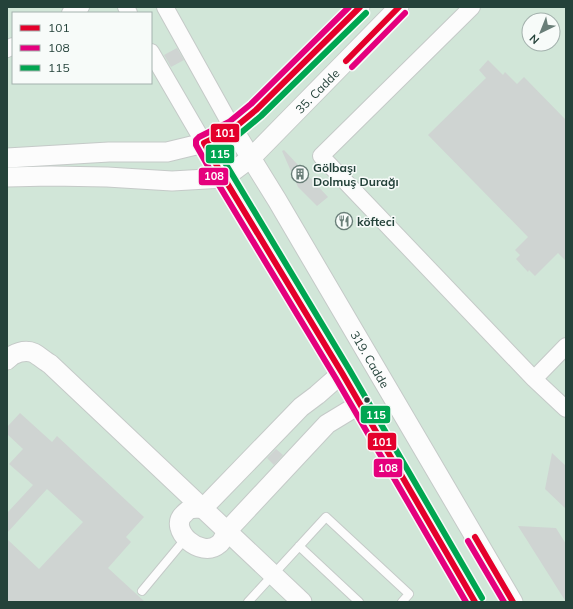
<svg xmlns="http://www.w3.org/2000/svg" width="573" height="609" font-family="Mulish,sans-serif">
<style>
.green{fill:#d1e6d8;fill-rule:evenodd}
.building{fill:#cfd4d2}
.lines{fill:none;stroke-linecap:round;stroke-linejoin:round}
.service-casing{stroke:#c5cac8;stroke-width:10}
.minor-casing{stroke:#c5cac8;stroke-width:18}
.tertiary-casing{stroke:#c5cac8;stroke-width:21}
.service{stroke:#fcfcfc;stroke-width:8}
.minor{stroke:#fcfcfc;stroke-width:16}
.tertiary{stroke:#fcfcfc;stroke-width:19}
.bus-1-casing{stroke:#f7fbf9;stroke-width:9}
.bus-2-casing{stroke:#f7fbf9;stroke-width:9}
.bus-3-casing{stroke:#f7fbf9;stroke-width:9}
.bus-1{stroke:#e4002b;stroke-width:6}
.bus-2{stroke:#e5007d;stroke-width:6}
.bus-3{stroke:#00a651;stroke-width:6}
.bus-dot{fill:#24423a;stroke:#f7fbf9;stroke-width:1.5}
.labels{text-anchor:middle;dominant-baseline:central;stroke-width:3;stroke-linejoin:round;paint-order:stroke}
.street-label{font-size:12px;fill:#24423a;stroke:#f7fbf9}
.poi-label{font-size:12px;font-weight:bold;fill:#24423a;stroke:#f7fbf9;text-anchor:start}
.line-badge{stroke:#f7fbf9;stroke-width:1.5}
.badge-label{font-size:11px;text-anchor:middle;font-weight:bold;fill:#fff}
</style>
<rect width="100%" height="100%" fill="#e8edeb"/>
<path class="green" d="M7,7h559v595h-559zM13,13h138v70h-138zM529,20h24v24h-24z"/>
<path class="building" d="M177,48l7,12 -13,7 -7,-12z
M488,60l15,15 2,-3 12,12 7,-7 42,43v141l-8,-8 -23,23 -6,-6 -1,2 -12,-13 4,-4 -5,-5 13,-13 -100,-102 58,-57 -7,-8z
M284,150l44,47 -11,9 -19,-19 -16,-36z
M20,413l32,29 5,-6 87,81 -18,20 5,5 -23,26 37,34h-138v-63l32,30 44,-47 -36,-33 -40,44v-20l26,-28 -24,-21 14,-15 -16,-15v-7z
M276,449l7,6 -9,10 -7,-7z
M552,453l14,13v43l-21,-20z
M518,526l38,2 10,16v58z"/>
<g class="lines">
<g class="service-casing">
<path id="service" d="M299,546l60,56
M142,591l44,-53
M248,602l78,-85 83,77 -7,8"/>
</g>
<g class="minor-casing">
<path id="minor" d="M126,7l3,6
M165,7l68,122
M472,7l-151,149 213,223 32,30
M70,13l11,-6
M7,49l6,-3
M151,52l53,91
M534,379l32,-33"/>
</g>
<g class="tertiary-casing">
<g id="tertiary">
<path id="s1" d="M233,129l44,71 236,402"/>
<path d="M204,143l20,35 23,37 95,158 133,229"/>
<path d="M7,158l102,-6h58l37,-9 29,-14 23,-19 104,-103"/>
<path id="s2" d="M7,177l44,-1 56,1 65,4 52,-3 27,-20 148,-151"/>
<path d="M7,360c6,-7 18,-11 27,-7 5,3 11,8 16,11l252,238"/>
<path d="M342,373l-25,22 -16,12 -91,94c-2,2 -6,6 -9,7 -8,1 -11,-1 -17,6 -17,15 17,46 35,30 4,-3 5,-8 8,-13l100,-107 33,-20"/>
</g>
</g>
<use href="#service" class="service"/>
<use href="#minor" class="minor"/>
<use href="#tertiary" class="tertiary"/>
<g class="bus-1-casing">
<path id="bus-1" d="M360,7l-104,103 -23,19 -29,14 20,35 118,195 133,229
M346,61l53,-54
M475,537l38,65"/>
</g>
<g class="bus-2-casing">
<path id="bus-2" d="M349,7l-98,97 -22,18 -30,15 -3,3v5l21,37 118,195 131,225
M352,67l53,-54
M468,541l36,61"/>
</g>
<g class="bus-3-casing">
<path id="bus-3" d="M366,13l-105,103 -24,20 -22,10 134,223 133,229"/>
</g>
<use href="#bus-1" class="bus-1"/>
<use href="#bus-2" class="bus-2"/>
<use href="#bus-3" class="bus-3"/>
</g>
<defs>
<g id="building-ring" transform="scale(0.9)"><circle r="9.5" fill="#f7fbf9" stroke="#697e78" stroke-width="1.5"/><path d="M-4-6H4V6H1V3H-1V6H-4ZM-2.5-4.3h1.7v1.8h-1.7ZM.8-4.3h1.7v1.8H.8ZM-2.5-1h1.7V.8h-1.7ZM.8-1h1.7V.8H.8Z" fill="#697e78"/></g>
<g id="restaurant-ring" transform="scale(0.9)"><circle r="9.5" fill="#f7fbf9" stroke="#697e78" stroke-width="1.5"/><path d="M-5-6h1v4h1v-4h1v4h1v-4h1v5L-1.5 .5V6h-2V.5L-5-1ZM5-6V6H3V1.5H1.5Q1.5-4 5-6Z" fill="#697e78"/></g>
</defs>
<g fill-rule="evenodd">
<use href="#building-ring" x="300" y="174"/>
<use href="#restaurant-ring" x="344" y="221"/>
</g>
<circle class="bus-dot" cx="367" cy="400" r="3.5"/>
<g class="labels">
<g class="street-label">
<text stroke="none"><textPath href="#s2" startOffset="345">35. Cadde</textPath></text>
<text stroke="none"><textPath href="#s1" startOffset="268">319. Cadde</textPath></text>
</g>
<g class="poi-label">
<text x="313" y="167">Gölbaşı<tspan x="313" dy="14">Dolmuş Durağı</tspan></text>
<text x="357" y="221">köfteci</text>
</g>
</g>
<g class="line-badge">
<rect x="210" y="123" width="30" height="20" rx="4" fill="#e4002b"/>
<rect x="205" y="144" width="30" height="20" rx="4" fill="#00a651"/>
<rect x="198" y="167" width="31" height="19" rx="4" fill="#e5007d"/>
<rect x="360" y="405" width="31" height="19" rx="4" fill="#00a651"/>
<rect x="367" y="432" width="30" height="19" rx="4" fill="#e4002b"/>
<rect x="373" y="458" width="30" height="20" rx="4" fill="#e5007d"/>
</g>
<g class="badge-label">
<text x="225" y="137">101</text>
<text x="220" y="158">115</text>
<text x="214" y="180">108</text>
<text x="376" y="419">115</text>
<text x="382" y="446">101</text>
<text x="388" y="472">108</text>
</g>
<rect width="573" height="609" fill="none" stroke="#24423a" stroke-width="16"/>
<rect x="12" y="12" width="140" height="72" fill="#f7fbf9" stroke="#a3b1ad"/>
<rect x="20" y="25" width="20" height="6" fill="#e4002b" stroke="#a3b1ad"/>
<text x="48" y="32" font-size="12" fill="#24423a">101</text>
<rect x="20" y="45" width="20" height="6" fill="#e5007d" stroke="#a3b1ad"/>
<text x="48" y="52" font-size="12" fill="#24423a">108</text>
<rect x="20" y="65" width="20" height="6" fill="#00a651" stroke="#a3b1ad"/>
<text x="48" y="72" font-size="12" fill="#24423a">115</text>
<g transform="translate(541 32) rotate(223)"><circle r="19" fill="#f7fbf9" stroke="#a3b1ad"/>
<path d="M0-3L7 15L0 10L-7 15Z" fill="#697e78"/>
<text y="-6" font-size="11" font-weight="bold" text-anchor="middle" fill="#24423a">N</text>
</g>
</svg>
